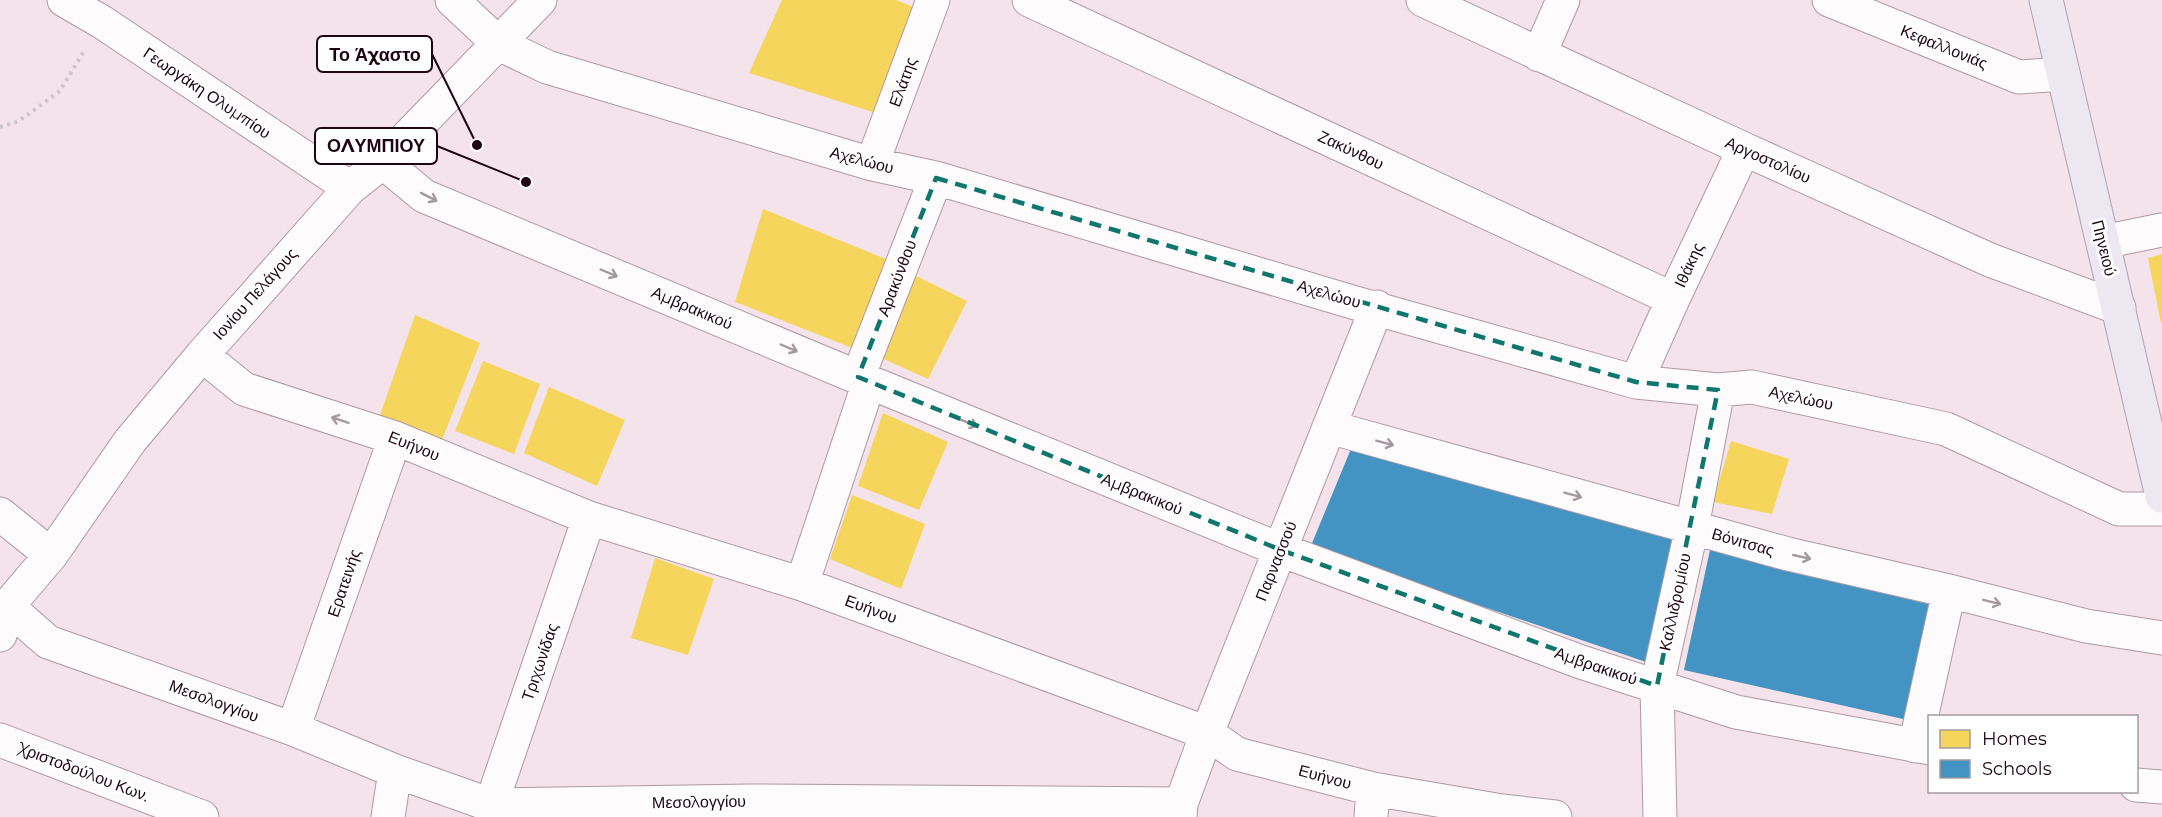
<svg xmlns="http://www.w3.org/2000/svg" width="2162" height="817" font-family="Montserrat,sans-serif">
<style>
.homes{fill:#f6d55c}
.schools{fill:#4393c3}
.lines{fill:none;stroke-linecap:round;stroke-linejoin:round}
.minor-casing{stroke:#ae99a2;stroke-width:35}
.major-casing{stroke:#aea2b3;stroke-width:35}
.path{stroke:#cdc5c9;stroke-width:4;stroke-dasharray:3 4.5;stroke-linecap:butt}
.minor{stroke:#fdfbfc;stroke-width:33}
.major{stroke:#ece7f1;stroke-width:33}
.oneway{stroke:#a4999e}
.marked{fill:none;stroke:#0f766e;stroke-width:4.5;stroke-dasharray:12 8;stroke-linejoin:round}
.labels{text-anchor:middle;dominant-baseline:central;stroke-width:6;stroke-linejoin:round;paint-order:stroke}
.street-label{font-size:16px;fill:#1f0512;stroke:#fff}
.leader{fill:none;stroke:#1f0512;stroke-width:2}
.callout-dot{fill:#1f0512;stroke:#fff;stroke-width:2}
.callout{fill:#fff;stroke:#1f0512;stroke-width:2}
.callout-label{font-size:18px;text-anchor:middle;font-weight:bold;fill:#1f0512}
</style>
<rect width="100%" height="100%" fill="#f4e3ea"/>
<path class="homes" d="M782,0h114l17,7 -37,106 -127,-40z
M763,209l130,53 -38,87 -120,-47z
M2162,254v69h-1l-13,-65z
M914,275l53,26 -39,78 -51,-23z
M415,315l65,28 -40,102 -62,-24z
M483,361l57,23 -26,70 -59,-23z
M549,387l76,33 -28,66 -73,-33z
M883,413l65,29 -29,68 -61,-24z
M1731,441l58,18 -17,55 -59,-12z
M852,495l73,29 -24,65 -71,-30z
M655,558l59,21 -26,76 -57,-17z"/>
<path class="schools" d="M1353,444l322,93 -29,125 -336,-114z
M1710,550l230,57 -28,114 -228,-51z"/>
<g class="lines">
<g class="minor-casing">
<path id="minor" d="M64,0l38,22 248,166
M452,0l47,44 48,23 325,97 64,14 416,124 284,80 82,8 34,-3 194,42 173,80h43
M1029,0l644,299
M1423,0l321,149 246,111 129,48
M1829,0l190,77 44,-3
M1539,55l24,-55
M383,162l41,34 445,186 412,168 300,112 155,50 194,36
M872,164l61,-164
M2103,242l59,-12
M202,355l42,34 151,49 194,80 213,66 405,149 30,21 136,35 129,22 53,6
M858,377l78,-199
M1636,382l37,-83 71,-150
M1329,427l459,127 161,37 137,35 76,12
M0,514l51,41
M802,584l67,-202
M0,615l51,-60 79,-114 72,-86 148,-167 33,-26 157,-162
M0,635l8,-28 40,35 245,87 102,42 96,34 260,-4 430,3
M293,729l102,-291
M0,740l202,77
M1915,746l34,-155
M2136,785l26,2
M491,805l98,-287
M388,817l7,-46
M1180,817l1,-13 26,-71 170,-426
M1371,817l2,-28
M1660,817l-3,-131 35,-159 26,-137"/>
</g>
<g class="major-casing">
<path id="major" d="M2046,0l116,496"/>
</g>
<path class="path" d="M0,127l19,-6 41,-30 24,-40"/>
<use href="#minor" class="minor"/>
<use href="#major" class="major"/>
</g>
<defs><path id="oneway-shaft" d="M-6 0H5M1.5-3L5.5 0L1.5 3" fill="none" stroke-width="1.6" stroke-linecap="round" stroke-linejoin="round" transform="scale(1.5)"/></defs>
<g class="oneway">
<use href="#oneway-shaft" transform="translate(429 197) rotate(27)"/>
<use href="#oneway-shaft" transform="translate(609 273) rotate(23)"/>
<use href="#oneway-shaft" transform="translate(789 348) rotate(23)"/>
<use href="#oneway-shaft" transform="translate(340 420) rotate(-162)"/>
<use href="#oneway-shaft" transform="translate(969 423) rotate(22)"/>
<use href="#oneway-shaft" transform="translate(1385 443) rotate(15)"/>
<use href="#oneway-shaft" transform="translate(1573 495) rotate(15)"/>
<use href="#oneway-shaft" transform="translate(1802 557) rotate(13)"/>
<use href="#oneway-shaft" transform="translate(1992 602) rotate(14)"/>
</g>
<path class="marked" d="M936,178l700,204 82,8 -61,296 -376,-136 -423,-173z"/>
<g class="labels">
<g class="street-label">
<text transform="translate(1944 47) rotate(22)">Κεφαλλονιάς</text>
<text transform="translate(903 82) rotate(-70)">Ελάτης</text>
<text transform="translate(207 93) rotate(34)">Γεωργάκη Ολυμπίου</text>
<text transform="translate(1351 150) rotate(25)">Ζακύνθου</text>
<text transform="translate(862 160) rotate(15)">Αχελώου</text>
<text transform="translate(1768 160) rotate(24)">Αργοστολίου</text>
<text transform="translate(2104 248) rotate(76)">Πηνειού</text>
<text transform="translate(1689 265) rotate(-65)">Ιθάκης</text>
<text transform="translate(897 278) rotate(-69)">Αρακύνθου</text>
<text transform="translate(255 294) rotate(-48)">Ιονίου Πελάγους</text>
<text transform="translate(1329 294) rotate(16)">Αχελώου</text>
<text transform="translate(692 308) rotate(23)">Αμβρακικού</text>
<text transform="translate(1801 398) rotate(12)">Αχελώου</text>
<text transform="translate(414 446) rotate(22)">Ευήνου</text>
<text transform="translate(1142 494) rotate(22)">Αμβρακικού</text>
<text transform="translate(1743 542) rotate(16)">Βόνιτσας</text>
<text transform="translate(1276 561) rotate(-68)">Παρνασσού</text>
<text transform="translate(344 583) rotate(-71)">Ερατεινής</text>
<text transform="translate(1675 602) rotate(-78)">Καλλιδρομίου</text>
<text transform="translate(871 609) rotate(20)">Ευήνου</text>
<text transform="translate(540 662) rotate(-71)">Τριχωνίδας</text>
<text transform="translate(1596 666) rotate(19)">Αμβρακικού</text>
<text transform="translate(214 701) rotate(20)">Μεσολογγίου</text>
<text transform="translate(84 772) rotate(21)">Χριστοδούλου Κων.</text>
<text transform="translate(1325 777) rotate(15)">Ευήνου</text>
<text transform="translate(699 802) rotate(-1)">Μεσολογγίου</text>
</g>
</g>
<path class="leader" d="M477 145L432 54M526 182L437 146"/>
<g class="callout-dot">
<circle cx="477" cy="145" r="6"/>
<circle cx="526" cy="182" r="6"/>
</g>
<g class="callout">
<rect x="317" y="36" width="115" height="36" rx="6"/>
<rect x="315" y="128" width="122" height="36" rx="6"/>
</g>
<g class="callout-label">
<text x="375" y="61">Το Άχαστο</text>
<text x="376" y="152">ΟΛΥΜΠΙΟΥ</text>
</g>
<rect x="1928" y="715" width="210" height="78" fill="#ffffff" stroke="#a59ba0" stroke-width="1.5"/>
<rect x="1940" y="730" width="30" height="18" fill="#f6d55c" stroke="#a59ba0" stroke-width="1.5"/>
<text x="1982" y="745" font-size="18" fill="#1f0512">Homes</text>
<rect x="1940" y="760" width="30" height="18" fill="#4393c3" stroke="#a59ba0" stroke-width="1.5"/>
<text x="1982" y="775" font-size="18" fill="#1f0512">Schools</text>
</svg>
